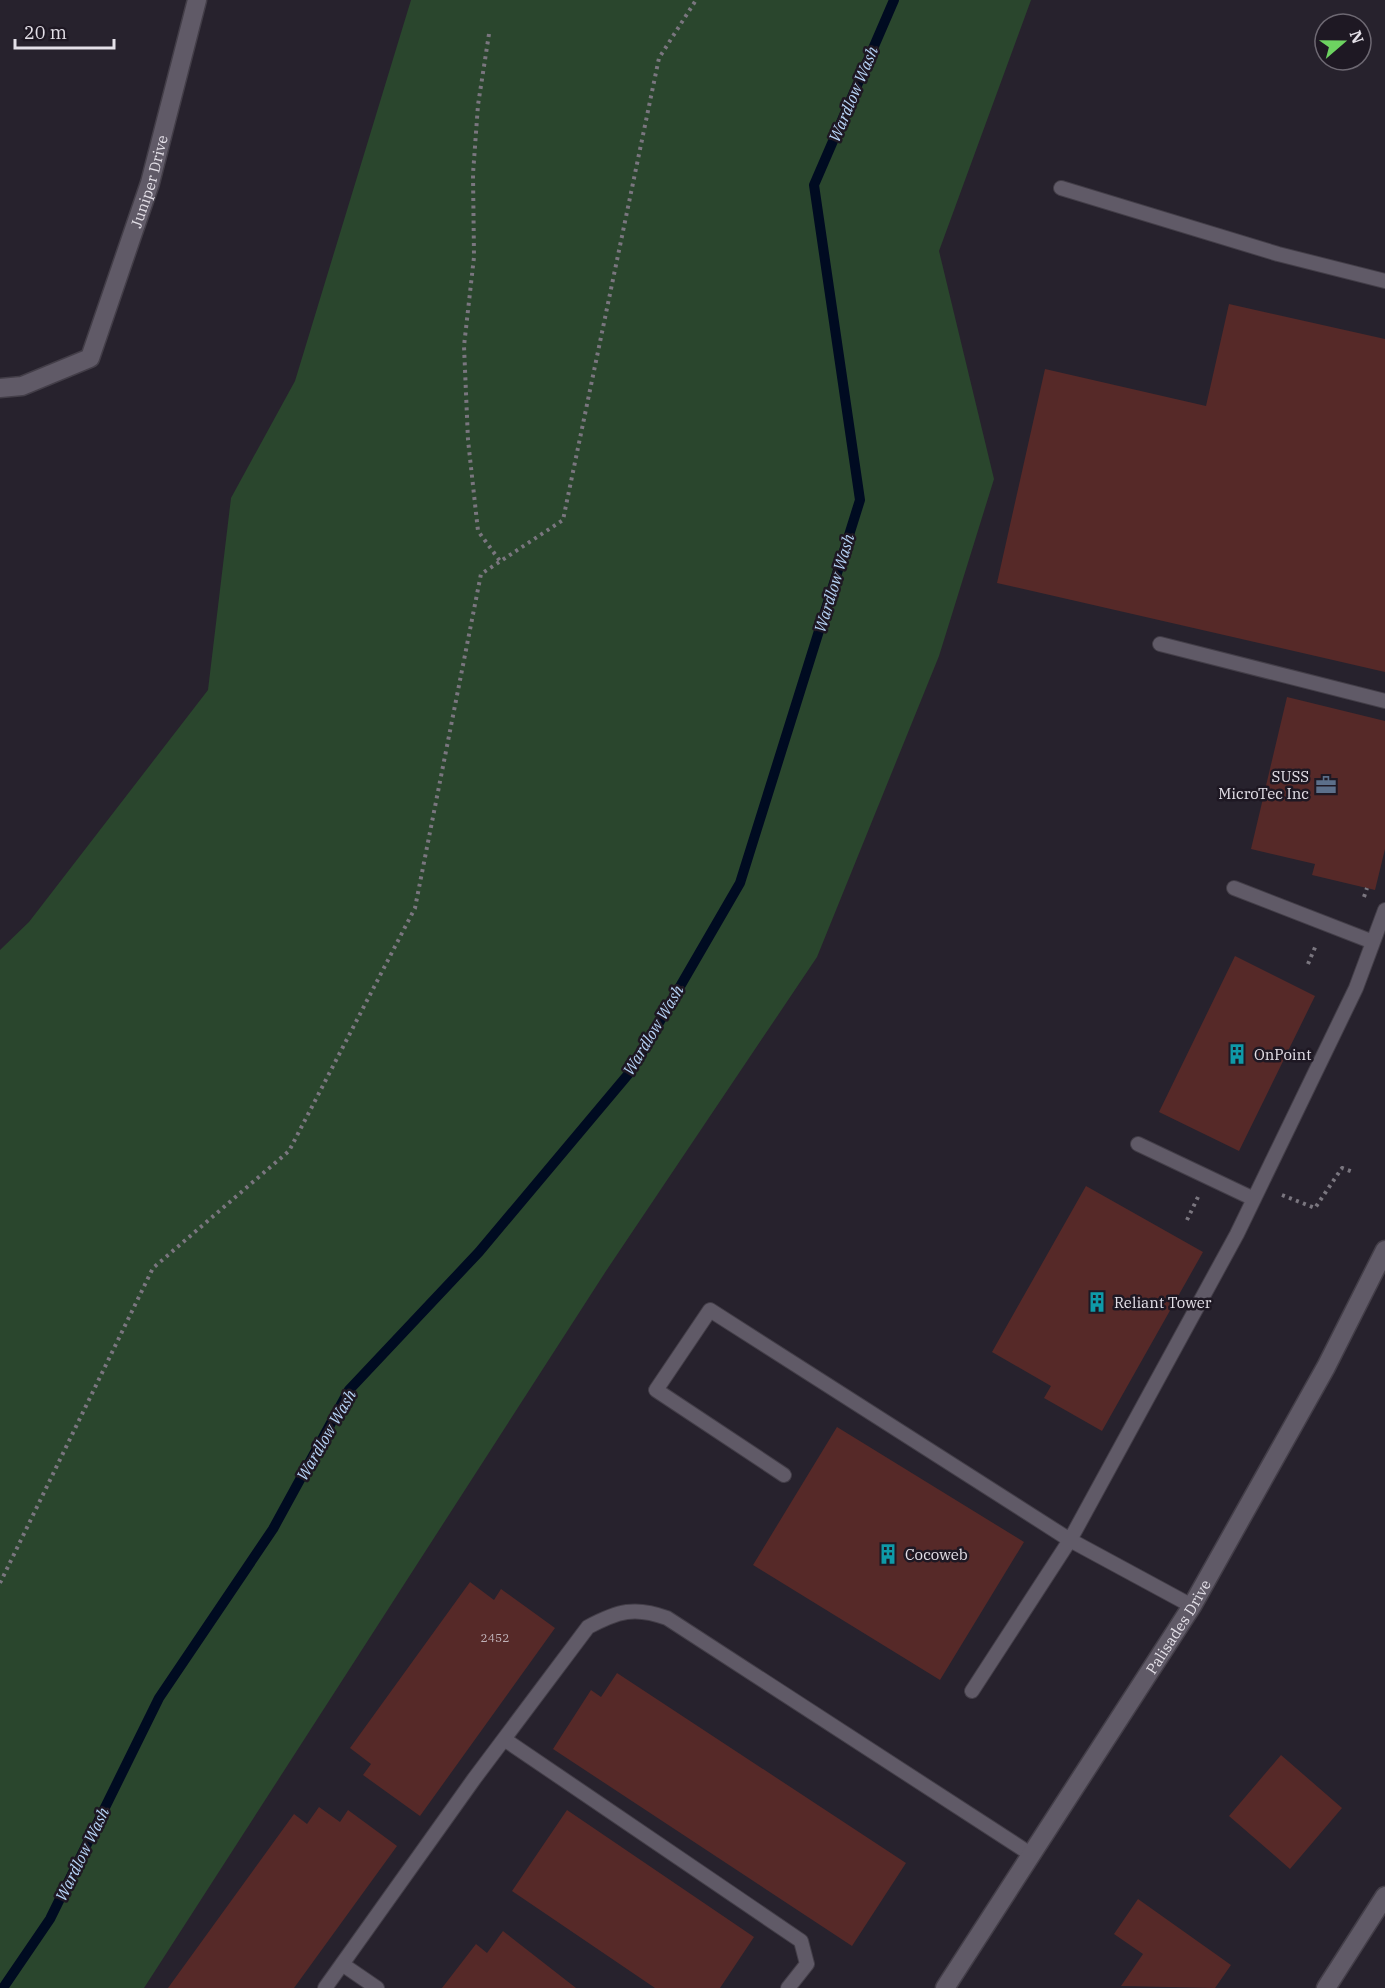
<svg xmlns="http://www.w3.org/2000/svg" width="1385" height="1988" font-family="'IBM Plex Serif',serif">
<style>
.green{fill:#2a462d}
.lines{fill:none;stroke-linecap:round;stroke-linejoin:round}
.stream{stroke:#000b21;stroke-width:10}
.building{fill:#562928}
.lane-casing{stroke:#433e48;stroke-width:16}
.street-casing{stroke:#433e48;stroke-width:21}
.secondary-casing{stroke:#433e48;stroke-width:21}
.path{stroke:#7a767f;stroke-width:4;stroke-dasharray:3 4.5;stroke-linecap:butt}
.lane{stroke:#605a67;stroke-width:14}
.street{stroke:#605a67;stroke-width:18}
.secondary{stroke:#605a67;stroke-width:18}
.labels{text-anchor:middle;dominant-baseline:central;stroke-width:5;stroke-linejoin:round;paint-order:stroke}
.number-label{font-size:12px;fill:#c0b2b8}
.street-label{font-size:15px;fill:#e4e0e8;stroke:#1e1823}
.poi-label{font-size:15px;fill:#e4e0e8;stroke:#1e1823;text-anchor:start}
.water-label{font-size:16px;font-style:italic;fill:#b6d3f7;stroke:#1e1823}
</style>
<rect width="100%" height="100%" fill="#27222d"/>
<path class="green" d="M411,0h620l-92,251 55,228 -55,177 -122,301 -211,314 -462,717h-144v-1038l29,-28 179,-232 23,-192 64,-117z"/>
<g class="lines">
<path class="stream" d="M3,1988l47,-69 109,-221 114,-169 76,-139 130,-138 152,-181 109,-188 120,-383 -46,-315 80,-185"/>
</g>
<path class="building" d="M1229,304l156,35v333l-388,-89 48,-214 161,37z
M1287,697l98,24v128l-10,41 -63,-15 3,-11 -64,-15z
M1235,956l80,40 -76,155 -80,-39z
M1086,1186l117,66 -101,179 -58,-33 7,-12 -59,-34z
M837,1427l187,115 -84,138 -187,-115z
M470,1582l24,18 7,-11 54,39 -135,188 -57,-41 8,-11 -21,-16z
M617,1673l289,190 -54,83 -299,-197 38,-59 10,7z
M1281,1755l61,53 -52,61 -61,-53z
M319,1807l21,15 8,-12 49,36 -103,142h-126l126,-174 13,10z
M567,1810l187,127 -34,51h-65l-143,-97z
M1138,1899l93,66 -16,23 -94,-2 22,-32 -29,-20z
M503,1931l73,57h-134l34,-44 11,9z"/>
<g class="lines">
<g class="lane-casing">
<path id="lane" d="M1061,188l217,66 107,27
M1160,644l225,57
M1234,888l139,54
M1138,1144l116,55
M784,1475l-128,-85 54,-80 360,230 122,66
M972,1691l98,-151 167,-306 119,-246 29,-78
M504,1739l297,202 6,23 -19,24
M342,1964l35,24
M325,1988l149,-209 114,-152c30,-16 47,-21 79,-9l365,237"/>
</g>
<g class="street-casing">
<g id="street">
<path id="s1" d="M0,388l22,-2 68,-28 60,-175 47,-183"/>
<path d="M1326,1988l59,-92"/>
</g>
</g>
<g class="secondary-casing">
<g id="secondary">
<path id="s2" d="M945,1988l247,-382 134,-239 59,-117"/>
</g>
</g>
<path class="path" d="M489,34l-11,71 -5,69 1,83 -10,89 4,94 10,91 22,30
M1364,897l3,-9
M1308,964l8,-19
M1282,1195l33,13 27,-40 11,4
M1187,1220l11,-23
M0,1583l153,-315 136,-117 126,-243 66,-334 82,-54 96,-462 37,-58"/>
<use href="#lane" class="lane"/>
<use href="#street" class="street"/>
<use href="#secondary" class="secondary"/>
</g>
<defs>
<g id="office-bare" transform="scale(1.62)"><path d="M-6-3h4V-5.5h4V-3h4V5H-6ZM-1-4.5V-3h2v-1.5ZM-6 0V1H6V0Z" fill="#5c6f8a" stroke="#1e1823" stroke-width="2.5" paint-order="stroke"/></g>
<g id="building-bare" transform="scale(1.62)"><path d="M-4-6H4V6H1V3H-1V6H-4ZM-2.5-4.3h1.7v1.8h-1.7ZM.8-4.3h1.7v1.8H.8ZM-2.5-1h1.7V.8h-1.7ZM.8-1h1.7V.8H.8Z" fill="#0f9aa8" stroke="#1e1823" stroke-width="2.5" paint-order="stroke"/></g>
</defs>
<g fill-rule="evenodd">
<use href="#office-bare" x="1326" y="785"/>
<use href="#building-bare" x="1237" y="1054"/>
<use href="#building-bare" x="1097" y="1302"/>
<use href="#building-bare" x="888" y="1554"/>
</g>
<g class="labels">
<g class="number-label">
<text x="495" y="1637">2452</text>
</g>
<g class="street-label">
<text stroke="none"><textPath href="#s1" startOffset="282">Juniper Drive</textPath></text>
<text stroke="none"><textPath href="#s2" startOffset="430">Palisades Drive</textPath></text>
</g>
<g class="poi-label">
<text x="1309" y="776" text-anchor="end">SUSS<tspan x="1309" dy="17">MicroTec Inc</tspan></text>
<text x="1254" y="1054">OnPoint</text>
<text x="1114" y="1302">Reliant Tower</text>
<text x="905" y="1554">Cocoweb</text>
</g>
<g class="water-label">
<text transform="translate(853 94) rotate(-67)">Wardlow Wash</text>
<text transform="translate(834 583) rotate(-73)">Wardlow Wash</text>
<text transform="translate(653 1030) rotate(-59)">Wardlow Wash</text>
<text transform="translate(326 1435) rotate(-60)">Wardlow Wash</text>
<text transform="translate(82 1854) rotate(-64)">Wardlow Wash</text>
</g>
</g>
<g transform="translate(1343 42) rotate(70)"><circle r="28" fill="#1e1823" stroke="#6d6872" stroke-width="1.5"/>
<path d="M0-4.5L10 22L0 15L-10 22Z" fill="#6dd361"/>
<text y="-9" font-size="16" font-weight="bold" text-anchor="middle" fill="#e4e0e8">N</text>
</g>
<path d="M15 39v9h99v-9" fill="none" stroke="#e4e0e8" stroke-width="3"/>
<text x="24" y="39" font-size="18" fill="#e4e0e8" stroke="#1e1823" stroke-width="4.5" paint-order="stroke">20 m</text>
</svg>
